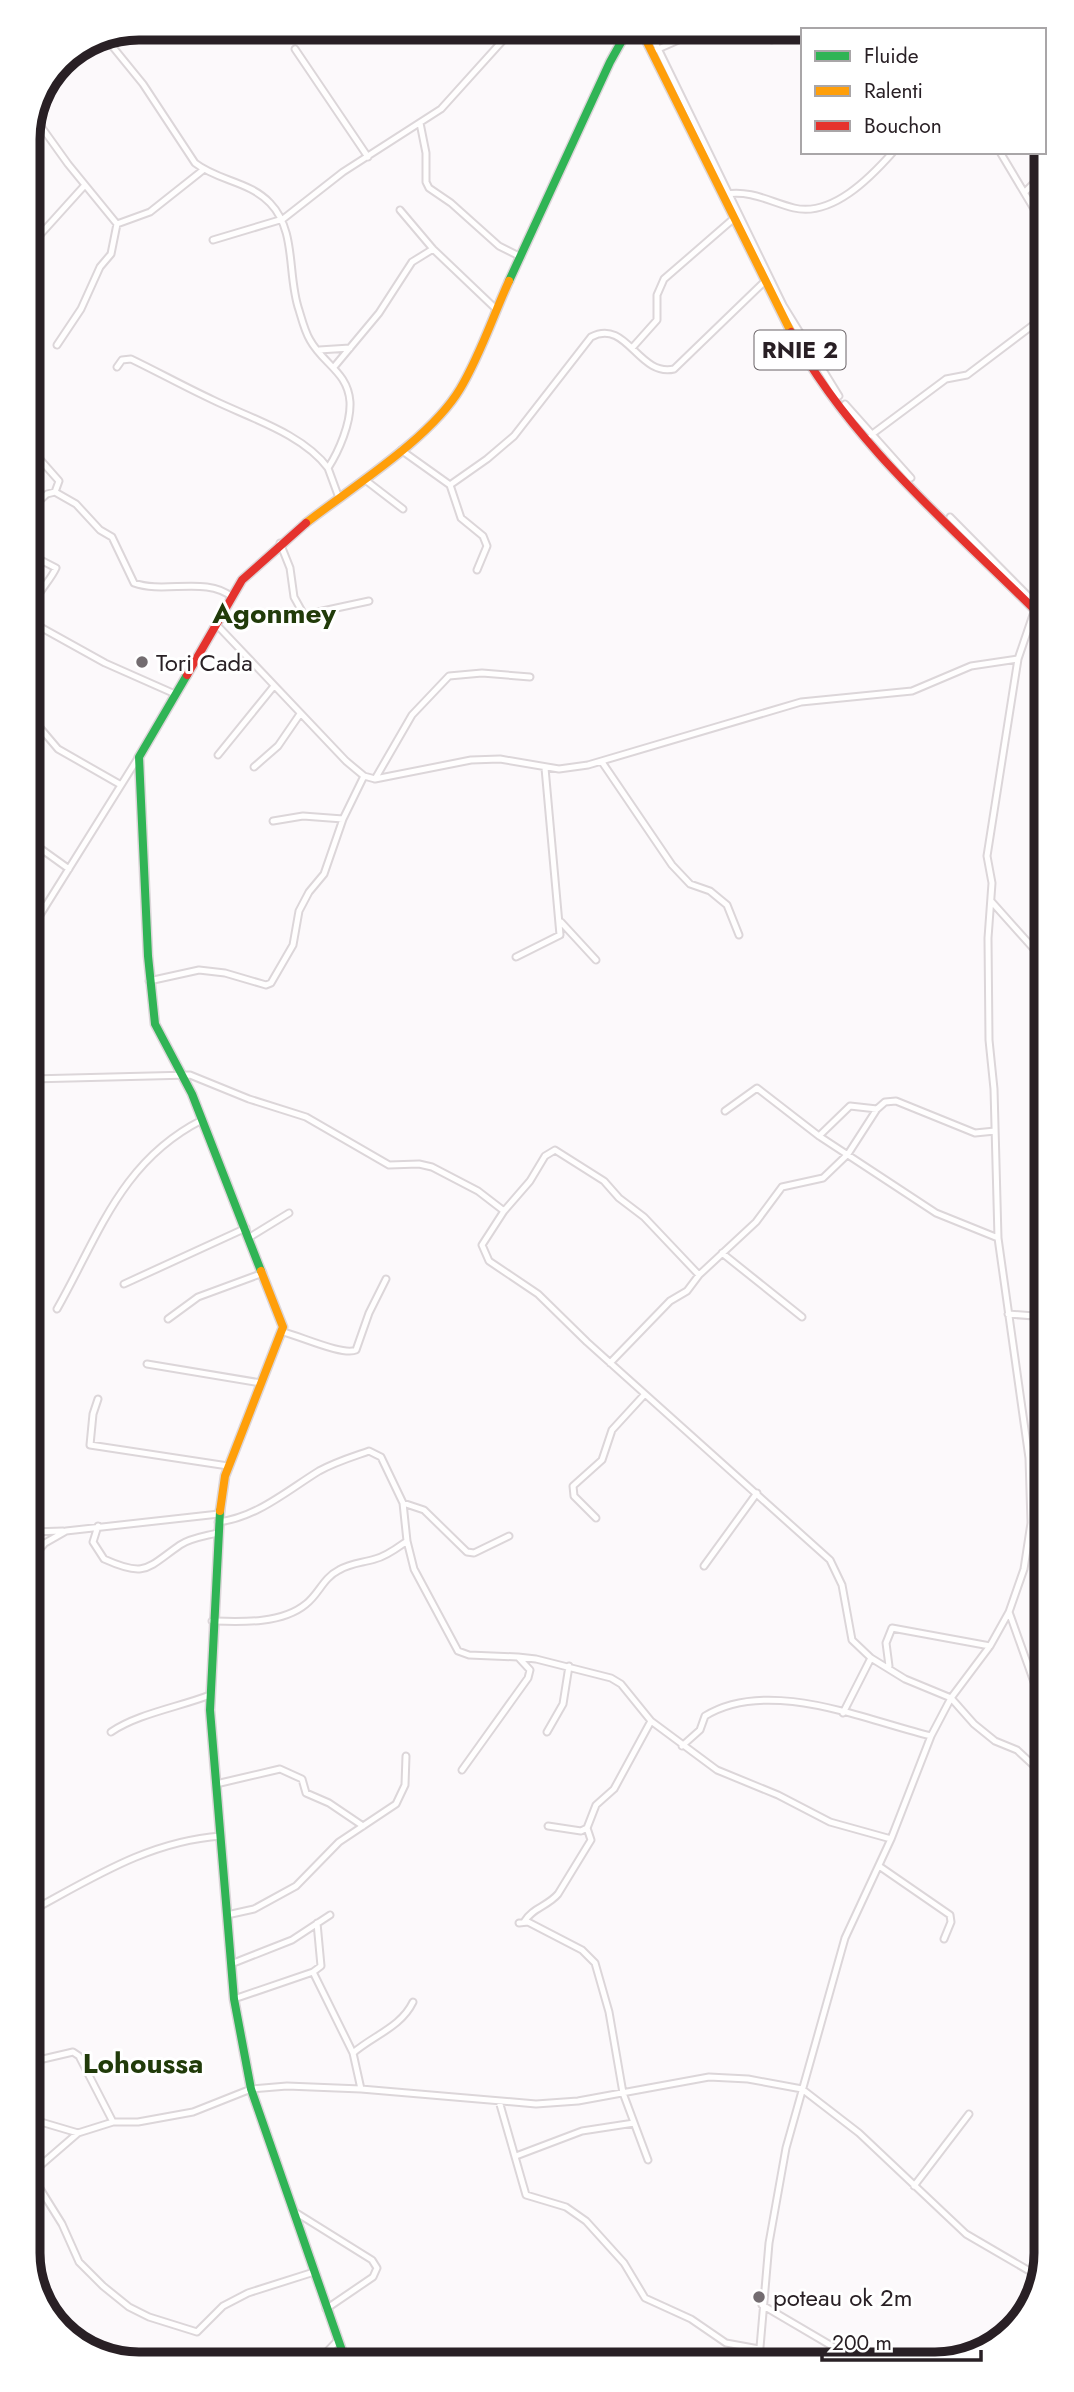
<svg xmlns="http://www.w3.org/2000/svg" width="1074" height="2392" font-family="Jost,sans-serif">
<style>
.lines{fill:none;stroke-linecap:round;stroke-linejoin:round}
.street-casing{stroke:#dcd6d9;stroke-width:9}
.fast-casing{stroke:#dcd6d9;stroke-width:11}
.slow-casing{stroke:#dcd6d9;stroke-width:11}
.jam-casing{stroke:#dcd6d9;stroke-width:11}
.street{stroke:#fffefe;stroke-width:5}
.fast{stroke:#30b455;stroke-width:8}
.slow{stroke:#ff9f0a;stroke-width:8}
.jam{stroke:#e5322d;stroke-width:8}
.poi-dot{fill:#736c70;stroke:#fff;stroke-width:2.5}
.labels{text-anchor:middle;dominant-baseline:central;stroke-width:6;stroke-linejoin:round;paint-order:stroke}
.shield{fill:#fff;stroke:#696366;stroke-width:2}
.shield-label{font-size:23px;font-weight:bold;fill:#292025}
.poi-label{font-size:24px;fill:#292025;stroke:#fff;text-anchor:start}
.quarter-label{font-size:28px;font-weight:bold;fill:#213b0a;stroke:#fff}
.rim{fill:none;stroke:#292025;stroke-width:9}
</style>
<rect width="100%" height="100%" fill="#fcf9fb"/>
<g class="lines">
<g class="street-casing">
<path id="street" d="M488,28l11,14
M648,28l135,277 56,91
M740,28l32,12
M928,30l1,-2
M108,41l35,43 52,79c23,18 54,18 75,40 27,28 17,73 29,107 3,10 6,22 11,30 13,24 38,32 40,62 1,21 -11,49 -22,66l11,30
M295,49l73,108
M656,50l43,-19 23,-3
M35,118l33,46 49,60 33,-12 53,-42
M420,123l6,30v29l3,6 22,15 48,43 22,11
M1000,152l40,67
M1025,192l15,-15
M726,194c26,-4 44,8 68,14 38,9 76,-30 99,-56
M400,210l33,39 64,61
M213,240l70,-21 60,-47 98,-63 73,-81
M29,247l56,-62
M57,345l24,-36 19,-42 11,-13 6,-30
M632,348l25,-28v-25l7,-16 68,-59
M319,350l31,-2
M117,367l5,-7 9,-1c27,13 54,28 82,41 37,18 90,34 115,68
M334,367l45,-54 33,-51 21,-13
M845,404l66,74
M871,435l75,-56 21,-4 74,-56
M29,447l30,34 -4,11
M401,450l49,35 11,33 22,18 4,10 -10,24
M364,479l39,30
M450,485l37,-26 27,-23 77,-99c36,-19 47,40 83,32l90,-87
M29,510l18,-16 8,-2 21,12 24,26 12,7 22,46c30,11 73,-7 98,14
M950,517l91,92
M280,543l10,25 4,29 10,18 65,-14
M29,554l27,14c-8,18 -31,34 -23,55l72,40 70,31
M216,624l130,137 18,15 11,3 96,-19 29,-1 59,10 29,-4 213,-63 111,-11 59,-25 47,-7
M30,716l28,33 63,36
M218,755l56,-69
M602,762l70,103 18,19 20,7 17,14 12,30
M254,767l24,-21 22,-32
M375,779l37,-64 37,-39 33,-3 48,4
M273,821l30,-5 40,3
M30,841l39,28
M30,898l15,9
M991,901l51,57
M561,922l35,38
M30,931l108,-173
M516,957l44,-22 -15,-167
M149,981l50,-11 26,3 41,12 5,-2 22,-38 6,-34 10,-19 15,-18 19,-55 21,-43
M31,1079l159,-4 59,24 57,18 83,48 30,-1 13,3 46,24 26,20
M725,1111l32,-23 62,48 117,77 62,25
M819,1136l31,-30 27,3
M250,1237l39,-24
M722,1253l80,64
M699,1275l-55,-58 -25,-19 -15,-17 -49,-31 -10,6 -15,25 -26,30 -22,34 7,16 49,33 49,48 243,218 12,25 10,55 19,18 34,21 46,19 23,26 21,17 22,9 28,26
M124,1284l122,-56
M57,1309c42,-74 64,-148 145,-189
M1008,1314l26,2 9,4
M168,1319l30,-22 65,-24
M283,1332c17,4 60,24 73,18l13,-37 17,-34
M610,1363l60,-62 17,-10 12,-16 57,-53 26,-35 41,-9 25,-24 29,-45 8,-7 11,-1 79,32 20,-2
M147,1364l114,19
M98,1399l-5,15 -3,31 138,21
M403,1503l21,7 43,42 7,1 35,-17
M596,1518l-22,-22 -1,-10 29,-26 10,-30 33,-36
M1031,1523l13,3
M98,1526l-5,16 11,17c42,19 43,9 76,-14 10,-7 26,-9 37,-12
M32,1532l31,-1
M407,1541l7,28 44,82 11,4 49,2 12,13 -2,8 -66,92
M32,1558l13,-15 21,-12 153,-17
M704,1566l53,-73
M1009,1612l35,98
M212,1621c29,1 70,3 94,-17 13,-10 17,-26 33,-34 12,-7 23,-7 36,-11 12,-3 22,-11 32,-18l-4,-38 -22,-46 -12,-6c-17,6 -34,11 -50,20 -31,19 -63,47 -101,51
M518,1657l18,2 75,19 10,6 30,37 66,49 61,25 52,27 61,17
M889,1666l-3,-23 6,-15 98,18
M843,1713l28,-55
M111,1732c26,-18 68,-25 99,-37
M547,1732l16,-28 6,-38
M682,1746l18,-16 5,-14c63,-39 160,4 226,20
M216,1784l64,-15 22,10 4,14 23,10 34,23
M548,1826l33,5 6,-3 9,-23 18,-16 37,-68
M879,1866l71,49 1,7 -7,17
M33,1910c61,-33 117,-69 188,-74
M227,1915l27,-6 42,-23 43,-44 57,-38 9,-19 1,-29
M524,1922c8,-14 24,-16 34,-28l33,-54 -4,-12
M519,1923l9,-1 54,28 13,13 14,49 14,81 25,67
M231,1964l61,-24 38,-25
M313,1972l8,-6 -4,-43
M234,1999l79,-27 40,81 8,36
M353,2053c21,-18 48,-26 60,-51
M43,2059l30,-7 6,4 34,66
M499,2101l27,94 40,12 20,14 38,42 21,35 46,21 35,24 33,6
M34,2120l44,13
M516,2156l66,-25 52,-8
M34,2171l44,-38 35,-11h25l55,-10 58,-23 36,-3 74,3 175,15 42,-3 131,-24 39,2 54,10 57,44 107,101 72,42
M34,2179l28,45 17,38 24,24 26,21 20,10 48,15 26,-26 25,-13 66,-21
M914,2186l55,-72
M295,2212l77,48 5,8 -4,9 -47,32
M762,2305l92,54
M759,2359l10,-116 17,-95 59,-210 46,-99 40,-103 20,-38 39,-52 19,-34 15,-43 7,-46 -2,-65 -31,-220 -4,-149 -5,-49 -1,-102 4,-55 -5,-27 31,-197 17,-50 6,-4
M317,2362l21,-22"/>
</g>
<g class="fast-casing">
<path id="fast" d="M509,281l101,-219 19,-34
M187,675l-48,82 9,199 7,68 37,70 69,177
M220,1511l-10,199 24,289 17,90 95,273"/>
</g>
<g class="slow-casing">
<path id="slow" d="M640,28l151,304
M306,523c46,-36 124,-84 154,-134 20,-33 33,-73 49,-108
M220,1511l5,-35 58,-149 -22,-56"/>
</g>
<g class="jam-casing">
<path id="jam" d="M791,332c57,108 164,198 250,284
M187,675l55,-95 64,-57"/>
</g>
<use href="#street" class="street"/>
<use href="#fast" class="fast"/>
<use href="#slow" class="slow"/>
<use href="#jam" class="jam"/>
</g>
<g class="poi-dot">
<circle cx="142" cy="662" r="7"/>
<circle cx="759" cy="2297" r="7"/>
</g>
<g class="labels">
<rect class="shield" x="754.5" y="330.5" width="91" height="39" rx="5"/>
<g class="shield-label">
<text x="800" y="350">RNIE 2</text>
</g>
<g class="poi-label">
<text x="156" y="662">Tori Cada</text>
<text x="773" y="2297">poteau ok 2m</text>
</g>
<g class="quarter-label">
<text x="274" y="613">Agonmey</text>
<text x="143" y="2063">Lohoussa</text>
</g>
</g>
<path d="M0 0H1074V2392H0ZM139 40H935A99 99 0 0 1 1034 139V2253A99 99 0 0 1 935 2352H139A99 99 0 0 1 40 2253V139A99 99 0 0 1 139 40Z" fill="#fff" fill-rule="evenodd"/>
<path class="rim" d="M139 40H935A99 99 0 0 1 1034 139V2253A99 99 0 0 1 935 2352H139A99 99 0 0 1 40 2253V139A99 99 0 0 1 139 40Z"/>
<rect x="801" y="28" width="245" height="126" fill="#ffffff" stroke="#a9a6a8" stroke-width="2"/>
<rect x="815" y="51" width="35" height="10" fill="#30b455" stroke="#a9a6a8" stroke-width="2"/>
<text x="864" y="63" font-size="21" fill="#292025">Fluide</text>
<rect x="815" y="86" width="35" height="10" fill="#ff9f0a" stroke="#a9a6a8" stroke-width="2"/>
<text x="864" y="98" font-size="21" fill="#292025">Ralenti</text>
<rect x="815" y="121" width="35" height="10" fill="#e5322d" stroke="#a9a6a8" stroke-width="2"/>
<text x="864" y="133" font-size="21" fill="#292025">Bouchon</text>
<path d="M822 2350v10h159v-10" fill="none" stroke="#292025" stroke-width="3.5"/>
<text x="832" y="2350" font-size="21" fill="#292025" stroke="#ffffff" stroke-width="5" paint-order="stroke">200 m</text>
</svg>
